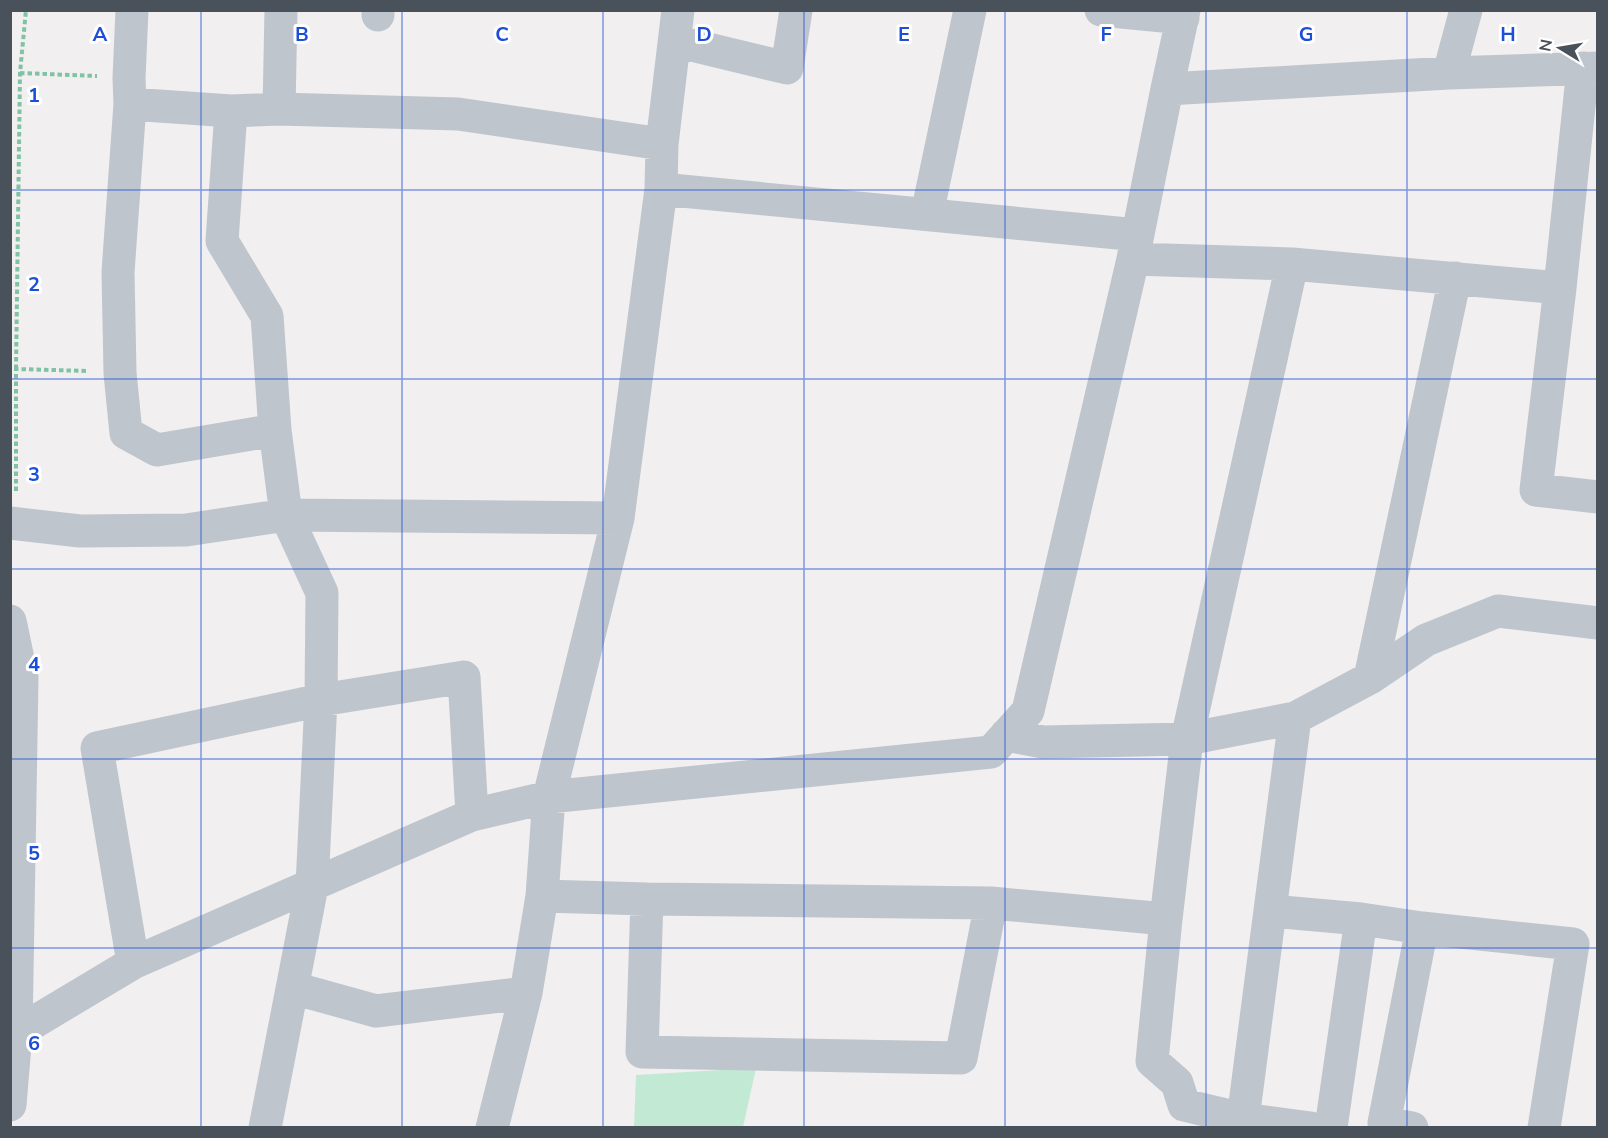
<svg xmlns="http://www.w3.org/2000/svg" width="1608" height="1138" font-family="'Nunito Sans',sans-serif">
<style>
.green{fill:#c2e9d3}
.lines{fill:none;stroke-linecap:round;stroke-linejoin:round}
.path{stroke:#7fc3a4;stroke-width:4;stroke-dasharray:4.5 3;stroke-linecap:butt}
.minor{stroke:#bfc5cc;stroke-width:33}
.grid{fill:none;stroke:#1d4ed8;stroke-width:1.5;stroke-opacity:0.55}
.grid-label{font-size:20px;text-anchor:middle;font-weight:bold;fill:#1d4ed8;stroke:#fff;stroke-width:6;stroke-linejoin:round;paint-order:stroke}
</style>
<rect width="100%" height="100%" fill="#f1efef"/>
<path class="green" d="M756,1068l-13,59 -109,1 2,-53z"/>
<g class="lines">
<path class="path" d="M20,73l77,3
M16,369l4,-296 6,-63
M16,491v-122l73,2"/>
<path class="minor" d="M132,10l-3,68 1,26 -12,168 2,101 6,60 31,17 118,-20
M281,10l-2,99 179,5 204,30
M1101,10l82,8
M378,15v-5
M675,41l112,27 9,-58
M1583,68l-23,220 -24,202 62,7
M1449,73l17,-63
M1167,89l17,-79
M130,104l101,7 48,-2
M231,111l-9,130 45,75 8,114 11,85 36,78 -1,107 -9,186 -47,242
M661,189l477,46
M927,214l43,-204
M1133,259l159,5 268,24
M10,523l70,8 106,-1 100,-15 332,3
M10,621l12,57 -6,355 -6,72
M1370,678l85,-400
M1006,735l37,7 144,-3 108,-21 75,-40 56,-38 72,-29 100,12
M542,896l105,3 344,4 175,16 -14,142 25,22 7,22 59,14 52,-401
M647,899l-5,153 319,6 30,-155
M1271,911l90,8 61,9
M1166,919l21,-180 105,-475
M133,963l-36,-215 224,-48 143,-23 8,138
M293,988l83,23 150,-18
M16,1033l117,-70 339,-148 77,-18 442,-45 37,-41 105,-452 34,-170 282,-16 149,-5
M1243,1119l68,9
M492,1128l34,-135 16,-97 7,-99 69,-279 43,-329 1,-45 16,-134
M1331,1128l30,-209
M1412,1128l-28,-5 38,-195 151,16 -29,184"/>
</g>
<path class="grid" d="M201,10v1118M402,10v1118M603,10v1118M804,10v1118M1005,10v1118M1206,10v1118M1407,10v1118M10,190h1588M10,379h1588M10,569h1588M10,759h1588M10,948h1588"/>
<g class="grid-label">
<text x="100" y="41">A</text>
<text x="302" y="41">B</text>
<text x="502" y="41">C</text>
<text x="704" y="41">D</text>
<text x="904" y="41">E</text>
<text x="1106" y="41">F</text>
<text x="1306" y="41">G</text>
<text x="1508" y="41">H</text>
<text x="34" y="102">1</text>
<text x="34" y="291">2</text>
<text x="34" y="481">3</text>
<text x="34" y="671">4</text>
<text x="34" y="860">5</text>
<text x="34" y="1050">6</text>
</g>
<rect width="1608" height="1138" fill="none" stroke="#49515a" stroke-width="24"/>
<g transform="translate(1560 48) rotate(281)" stroke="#ffffff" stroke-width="4.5" paint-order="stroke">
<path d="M0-4.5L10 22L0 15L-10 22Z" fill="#49515a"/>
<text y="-9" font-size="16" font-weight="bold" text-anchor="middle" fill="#49515a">N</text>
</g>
</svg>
